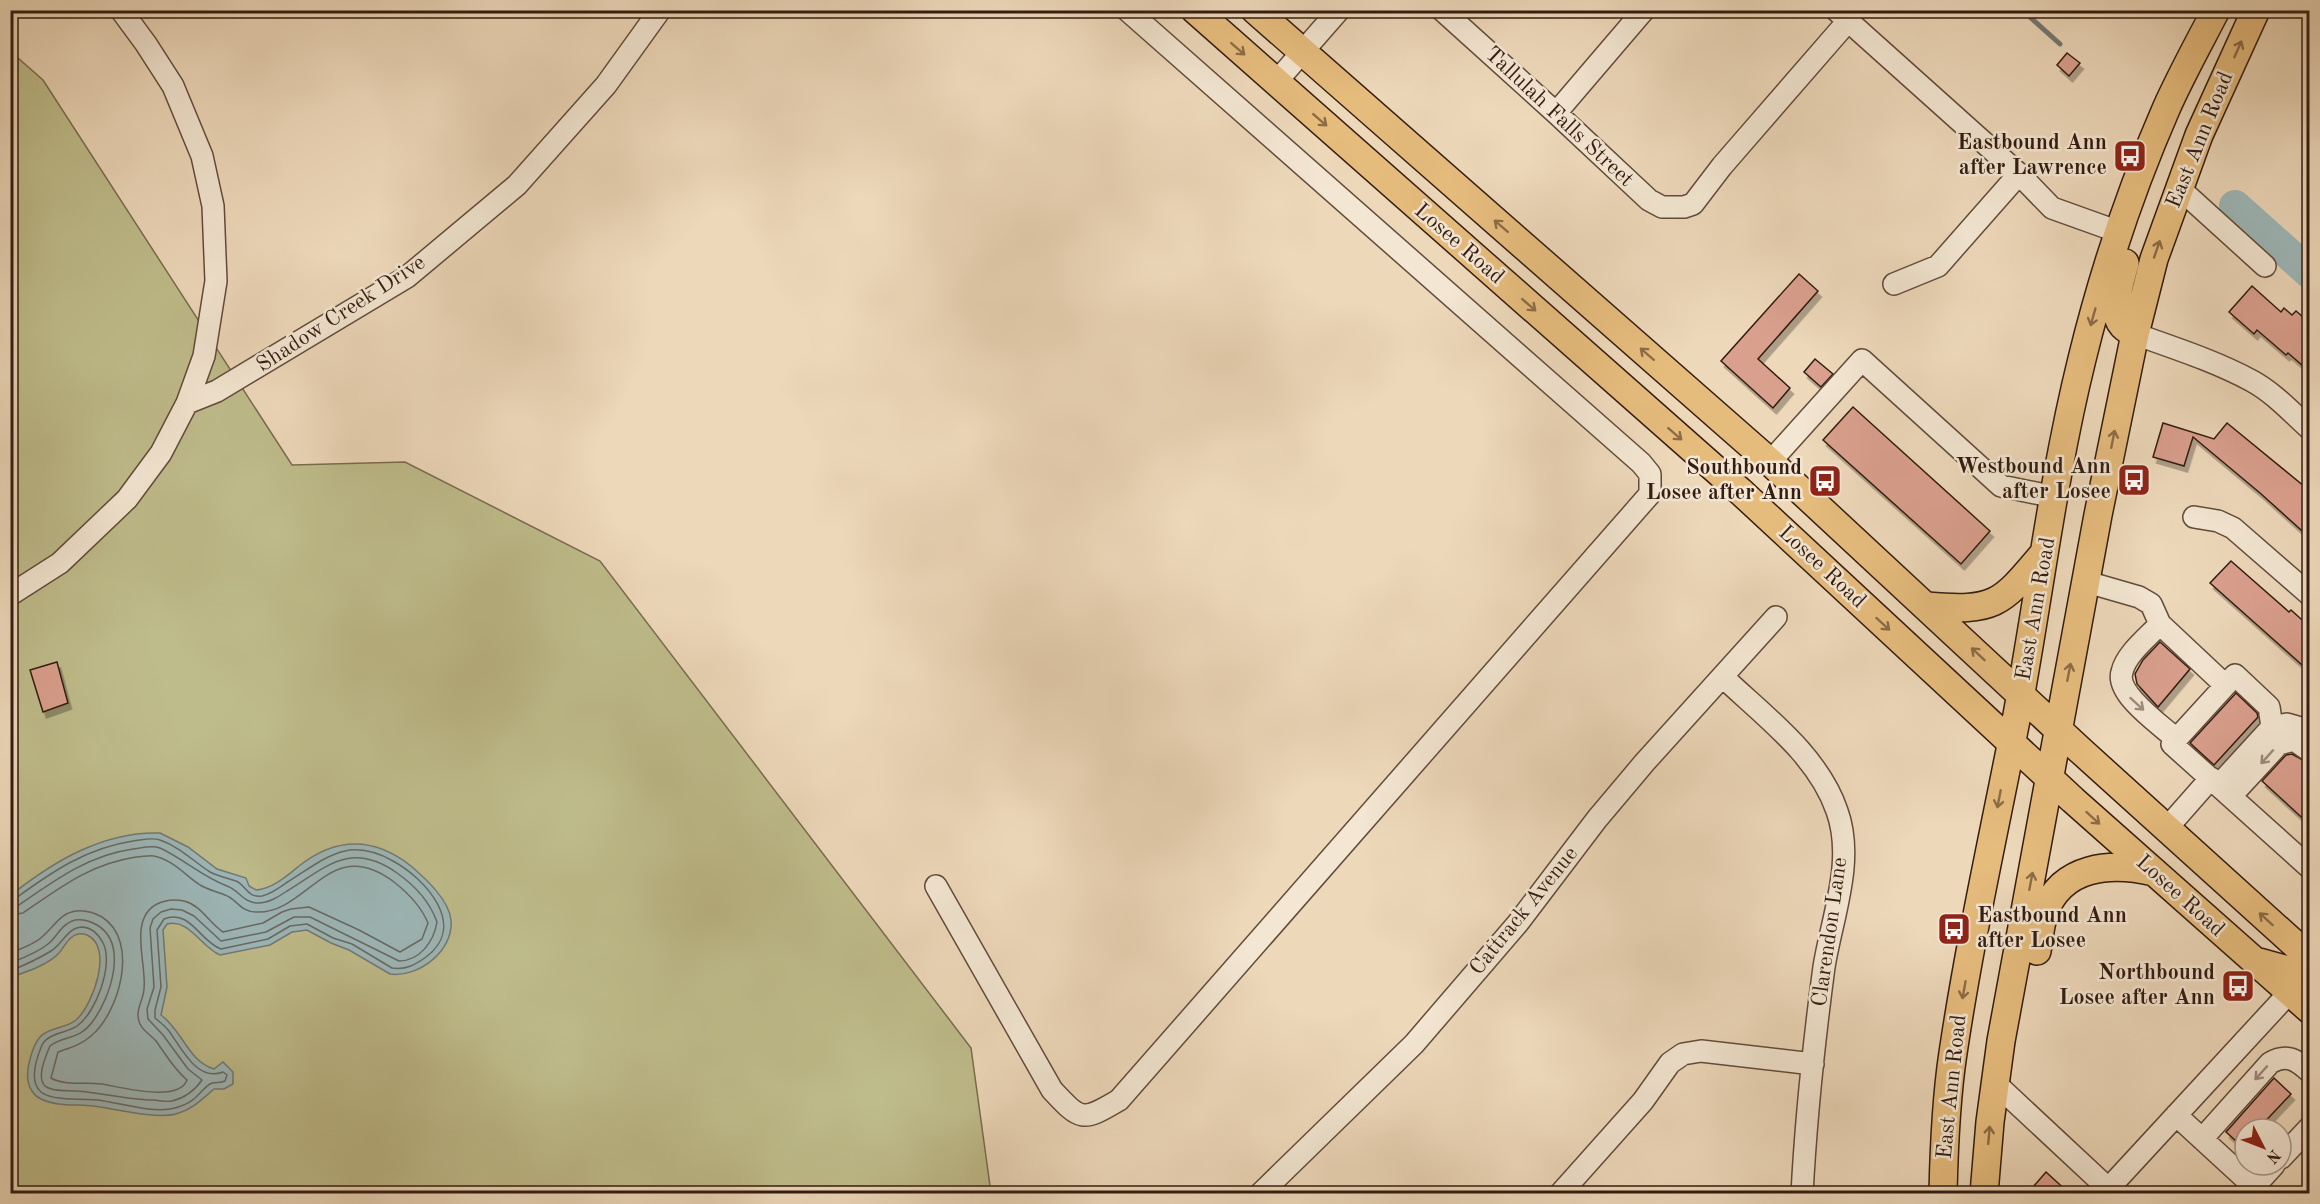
<svg xmlns="http://www.w3.org/2000/svg" width="2320" height="1204" font-family="'Old Standard TT',serif">
<style>
.green{fill:#bfbc8b;stroke:#796c4e;stroke-width:1.5}
.water{fill:#9db8b9;stroke:#737a76;stroke-width:1.5}
.lines{fill:none;stroke-linecap:round;stroke-linejoin:round}
.shore{stroke:#686a65;stroke-width:1.5}
.stream{stroke:#737a76;stroke-width:5}
.river{stroke:#9db8b9;stroke-width:32}
.building{fill:#daa08e;stroke:#331c11;stroke-width:1.5;filter:url(#shadow)}
.minor-casing{stroke:#624b3b;stroke-width:24}
.major-casing{stroke:#331c11;stroke-width:30}
.minor{stroke:#f3e6d2;stroke-width:21}
.major{stroke:#e6bc7d;stroke-width:27}
.oneway{stroke:#8c6c47}
.oneway2{stroke:#9d8b7b}
.labels{text-anchor:middle;dominant-baseline:central;stroke-width:5;stroke-linejoin:round;paint-order:stroke}
.street-label{font-size:22px;fill:#331c11;stroke:#f3e6d2}
.poi-label{font-size:22px;font-weight:bold;fill:#331c11;stroke:#f3e6d2;text-anchor:end}
</style>
<defs>
<filter id="shadow"><feDropShadow dx="3.5" dy="6" stdDeviation="0" flood-color="#0004"/></filter>
</defs>
<rect width="100%" height="100%" fill="#edd8ba"/>
<filter id="stains"><feTurbulence type="fractalNoise" baseFrequency=".00333" numOctaves="4"/><feColorMatrix values="0 0 0 0 .2 0 0 0 0 .09 0 0 0 0 .02 0 0 0 .5 -.17"/></filter>
<radialGradient id="worn" r=".72"><stop offset=".6" stop-color="#630" stop-opacity="0"/><stop offset="1" stop-color="#630" stop-opacity=".3"/></radialGradient>
<path class="green" d="M10,51l33,29 249,385 113,-3 195,99 371,487 20,145h-980z"/>
<path class="water" d="M160,833l28,14 29,22 29,9 3,8 7,4c16,-1 31,-14 43,-24 37,-29 75,-29 112,0 15,13 38,34 40,54 3,31 -33,58 -61,54l-41,-24 -18,-7 -24,-13 -15,2 -22,13 -50,10c-19,-8 -31,-37 -53,-31l-4,6 4,57 -6,28c21,15 27,46 53,54l9,-7 10,10v12l-9,5h-10c-13,11 -21,20 -38,25 -19,5 -57,-4 -76,-7 -20,-4 -41,1 -59,-8 -7,-3 -12,-11 -13,-18 -2,-11 4,-35 12,-44 9,-10 25,-8 36,-17 17,-15 38,-73 11,-85 -3,-1 -5,-2 -9,-1 -9,2 -13,12 -19,19 -11,12 -33,19 -48,24v-82c43,-34 93,-64 149,-62z"/>
<g class="lines">
<path class="shore" d="M10,899l6,-1c37,-27 71,-50 117,-57 9,-1 19,-4 27,-1 20,7 33,21 50,32 8,4 17,6 26,9 10,4 11,17 26,15 9,-2 17,-8 24,-13 39,-24 61,-48 107,-22 33,18 75,65 33,96 -11,8 -20,13 -34,11l-40,-24 -19,-6 -26,-14 -17,2 -22,13 -47,10c-22,-8 -30,-40 -57,-30l-7,11 4,57 -6,23v8c5,4 10,8 14,13 13,18 28,51 54,41l4,3 -2,6c-4,2 -8,1 -13,2 -6,2 -12,11 -17,15 -5,5 -13,8 -20,10 -21,6 -55,-5 -77,-8 -14,-1 -46,1 -57,-8 -13,-11 -4,-35 1,-47 6,-12 25,-12 35,-19 19,-13 37,-62 26,-83 -4,-8 -11,-15 -20,-16 -16,0 -20,17 -32,24 -13,8 -26,14 -41,20
M10,906l9,-1c36,-25 70,-50 114,-56 8,-1 19,-4 27,-1 24,11 42,29 67,38 12,4 16,17 31,17 11,0 20,-6 29,-12 39,-24 64,-51 110,-18 17,12 33,29 40,49 -3,19 -17,39 -38,39l-89,-44h-16l-28,15 -45,9 -27,-25 -12,-6 -11,-1 -10,3 -8,7 -3,9 4,59 -7,22 1,10 15,16 25,34 14,11c-7,10 -17,18 -30,21 -5,1 -12,0 -18,-1 -26,0 -51,-7 -77,-9 -9,-1 -25,1 -32,-5 -9,-9 1,-30 5,-40 13,-11 29,-5 43,-25 17,-23 36,-77 4,-96 -7,-4 -14,-6 -22,-5 -13,3 -18,17 -27,24 -11,9 -25,14 -38,19
M10,915l13,-2c38,-26 67,-49 113,-56 6,0 13,-2 18,-1 19,4 31,19 46,29 8,5 16,6 25,10 12,4 15,17 31,17 53,2 73,-79 138,-30 14,11 27,24 34,41l-6,16 -22,13 -41,-22 -50,-23 -18,2 -9,3 -19,11 -40,9c-14,-9 -22,-27 -39,-31 -9,-2 -19,-1 -27,3 -29,15 -10,60 -13,85 -1,13 -10,22 -4,35 4,8 11,11 16,17 10,14 18,28 31,39 -8,23 -67,7 -85,4 -15,-2 -38,2 -51,-6l7,-26c11,-4 23,-7 33,-16 28,-23 49,-95 11,-119 -9,-5 -16,-7 -26,-6 -16,2 -22,16 -33,25 -8,8 -22,13 -33,17"/>
<path class="stream" d="M2022,10l38,34"/>
<path class="river" d="M2235,206l75,67"/>
</g>
<path class="building" d="M2067,53l13,10 -11,13 -12,-11z
M1799,274l19,17 -60,68 32,29 -17,20 -52,-47z
M2252,286l29,26 3,-4 8,7 4,-4 14,12v49l-22,-19 -2,2 -29,-25 -3,4 -25,-22z
M1815,359l18,15 -12,13 -17,-15z
M1853,407l137,124 -29,33 -138,-124z
M2163,423l51,16 13,-16 83,68v47l-50,-45 -67,-56 -9,29 -31,-9z
M2231,561l58,51 2,-2 19,17v45l-100,-89z
M2160,642l30,27 -32,38 -21,-23 -2,-10 8,-14z
M57,662l11,41 -25,9 -13,-42z
M2236,693l21,20 1,4 -44,48 -24,-22z
M2292,754l18,10v61l-48,-44 24,-26z
M2274,1078l17,16 -33,35h-13v20l-19,-17z
M2046,1172l24,22h-43z"/>
<g class="lines">
<g class="minor-casing">
<path id="minor" d="M121,10l25,34 27,42 29,70 11,50 3,75 -12,75 -17,47
M1442,10l114,103 93,87 13,7h22l9,-3 29,-38 126,-145
M1836,10l183,164 33,34 67,24
M1276,82l63,-72
M1556,113l88,-103
M2179,188l86,78
M1894,284l44,-18 81,-92
M2135,334c39,14 80,27 117,47 22,12 39,31 58,48
M1770,462l92,-102 139,126 54,11
M2194,517l24,4 15,7 77,67
M2087,582l52,15 12,7 9,20 65,61
M10,595l50,-32 67,-64 34,-46 26,-50 30,-12 190,-114 110,-92 89,-100 54,-75
M2160,624c-12,13 -34,30 -38,48 -7,22 39,53 54,67
M1723,677c41,39 95,78 114,134 18,50 -5,106 -13,156 -10,75 -18,151 -22,227
M2272,727l-3,-20 -34,-32 -63,69 138,124
M2219,785l53,-58 15,-3 14,4 9,8
M2231,796l48,-52 15,-4 16,11
M2167,828l44,-50
M936,886l116,204c29,31 30,32 67,10l531,-606v-20l-9,-11 -514,-453
M1995,1083l119,111
M2176,1115l86,79
M2202,1139l68,-76c17,-10 27,-3 40,9
M2281,1158l29,-31
M2254,1187l20,-22
M2109,1188l180,-195
M1260,1194l154,-150 104,-121 79,-104 48,-57 131,-145
M1560,1194l83,-93 27,-38 13,-9 18,-3 112,13"/>
</g>
<g class="major-casing">
<path id="major" d="M1195,10l545,481 333,309 237,210
M1255,10l515,452 310,288 230,208
M2125,263c-4,17 -16,48 -2,63 3,3 8,6 12,8
M1927,606c69,6 74,-2 117,-53
M2037,951c2,-12 3,-25 7,-37 17,-49 67,-52 110,-42
M2259,962l36,10 15,13
M1943,1194c1,-47 3,-95 10,-141 17,-114 42,-225 64,-338 22,-118 36,-239 65,-356 21,-86 49,-170 84,-250 15,-34 33,-66 50,-99
M1984,1194l6,-72 11,-81 97,-526 37,-181 19,-75 45,-124 57,-125"/>
</g>
<use href="#minor" class="minor"/>
<use href="#major" class="major"/>
</g>
<defs><path id="oneway-shaft" d="M-6 0H5M1.5-3L5.5 0L1.5 3" fill="none" stroke-width="1.6" stroke-linecap="round" stroke-linejoin="round" transform="scale(1.5)"/></defs>
<g class="oneway">
<use href="#oneway-shaft" transform="translate(1238 49) rotate(41)"/>
<use href="#oneway-shaft" transform="translate(2238 49) rotate(-66)"/>
<use href="#oneway-shaft" transform="translate(1320 120) rotate(41)"/>
<use href="#oneway-shaft" transform="translate(1501 226) rotate(-139)"/>
<use href="#oneway-shaft" transform="translate(2157 249) rotate(-71)"/>
<use href="#oneway-shaft" transform="translate(1529 305) rotate(41)"/>
<use href="#oneway-shaft" transform="translate(2093 317) rotate(106)"/>
<use href="#oneway-shaft" transform="translate(1647 354) rotate(-139)"/>
<use href="#oneway-shaft" transform="translate(1675 434) rotate(41)"/>
<use href="#oneway-shaft" transform="translate(2113 439) rotate(-79)"/>
<use href="#oneway-shaft" transform="translate(1883 624) rotate(42)"/>
<use href="#oneway-shaft" transform="translate(1978 654) rotate(-137)"/>
<use href="#oneway-shaft" transform="translate(2069 672) rotate(-79)"/>
<use href="#oneway-shaft" transform="translate(1999 799) rotate(101)"/>
<use href="#oneway-shaft" transform="translate(2093 818) rotate(42)"/>
<use href="#oneway-shaft" transform="translate(2031 881) rotate(-79)"/>
<use href="#oneway-shaft" transform="translate(2266 919) rotate(-138)"/>
<use href="#oneway-shaft" transform="translate(1964 990) rotate(100)"/>
<use href="#oneway-shaft" transform="translate(1989 1135) rotate(-85)"/>
</g>
<g class="oneway2">
<use href="#oneway-shaft" transform="translate(2137 704) rotate(42)"/>
<use href="#oneway-shaft" transform="translate(2267 757) rotate(132)"/>
<use href="#oneway-shaft" transform="translate(2261 1073) rotate(132)"/>
</g>
<defs>
<g id="bus-square" transform="scale(1.725)"><rect x="-9" y="-9" width="18" height="18" rx="4" fill="#8f2418" stroke="#f3e6d2"/><path d="M-5-6H5V4H4V6H2V4H-2V6H-4V4H-5ZM-3.5-4V0h7V-4ZM-3.5 1.2v1.5H-2V1.2ZM2 1.2v1.5H3.5V1.2Z" fill="#fff"/></g>
</defs>
<g fill-rule="evenodd">
<use href="#bus-square" x="2130" y="156"/>
<use href="#bus-square" x="2134" y="480"/>
<use href="#bus-square" x="1825" y="481"/>
<use href="#bus-square" x="1954" y="929"/>
<use href="#bus-square" x="2238" y="986"/>
</g>
<g class="labels">
<g class="street-label">
<text transform="translate(1559 117) rotate(43)">Tallulah Falls Street</text>
<text transform="translate(2200 140) rotate(-68)">East Ann Road</text>
<text transform="translate(1459 244) rotate(41)">Losee Road</text>
<text transform="translate(341 314) rotate(-33)">Shadow Creek Drive</text>
<text transform="translate(1822 567) rotate(43)">Losee Road</text>
<text transform="translate(2036 609) rotate(-80)">East Ann Road</text>
<text transform="translate(2180 896) rotate(42)">Losee Road</text>
<text transform="translate(1524 911) rotate(-51)">Cattrack Avenue</text>
<text transform="translate(1830 932) rotate(-82)">Clarendon Lane</text>
<text transform="translate(1952 1087) rotate(-84)">East Ann Road</text>
</g>
<g class="poi-label">
<text x="2107" y="143">Eastbound Ann<tspan x="2107" dy="25">after Lawrence</tspan></text>
<text x="2111" y="467">Westbound Ann<tspan x="2111" dy="25">after Losee</tspan></text>
<text x="1802" y="468">Southbound<tspan x="1802" dy="25">Losee after Ann</tspan></text>
<text x="1977" y="916" text-anchor="start">Eastbound Ann<tspan x="1977" dy="25">after Losee</tspan></text>
<text x="2215" y="973">Northbound<tspan x="2215" dy="25">Losee after Ann</tspan></text>
</g>
</g>
<rect width="2320" height="1204" fill="none" stroke="#edd8ba" stroke-width="36"/>
<rect x="12" y="12" width="2296" height="1180" fill="none" stroke="#331c11" stroke-width="3"/>
<rect x="18" y="18" width="2284" height="1168" fill="none" stroke="#331c11" stroke-width="1.5"/>
<g transform="translate(2263 1147) rotate(132)"><circle r="28" fill="#f3e6d2" stroke="#a69585" stroke-width="1.5"/>
<path d="M0-4.5L10 22L0 15L-10 22Z" fill="#8f2418"/>
<text y="-9" font-size="16" font-weight="bold" text-anchor="middle" fill="#331c11">N</text>
</g>
<rect width="100%" height="100%" filter="url(#stains)"/>
<rect width="100%" height="100%" fill="url(#worn)"/>
</svg>
